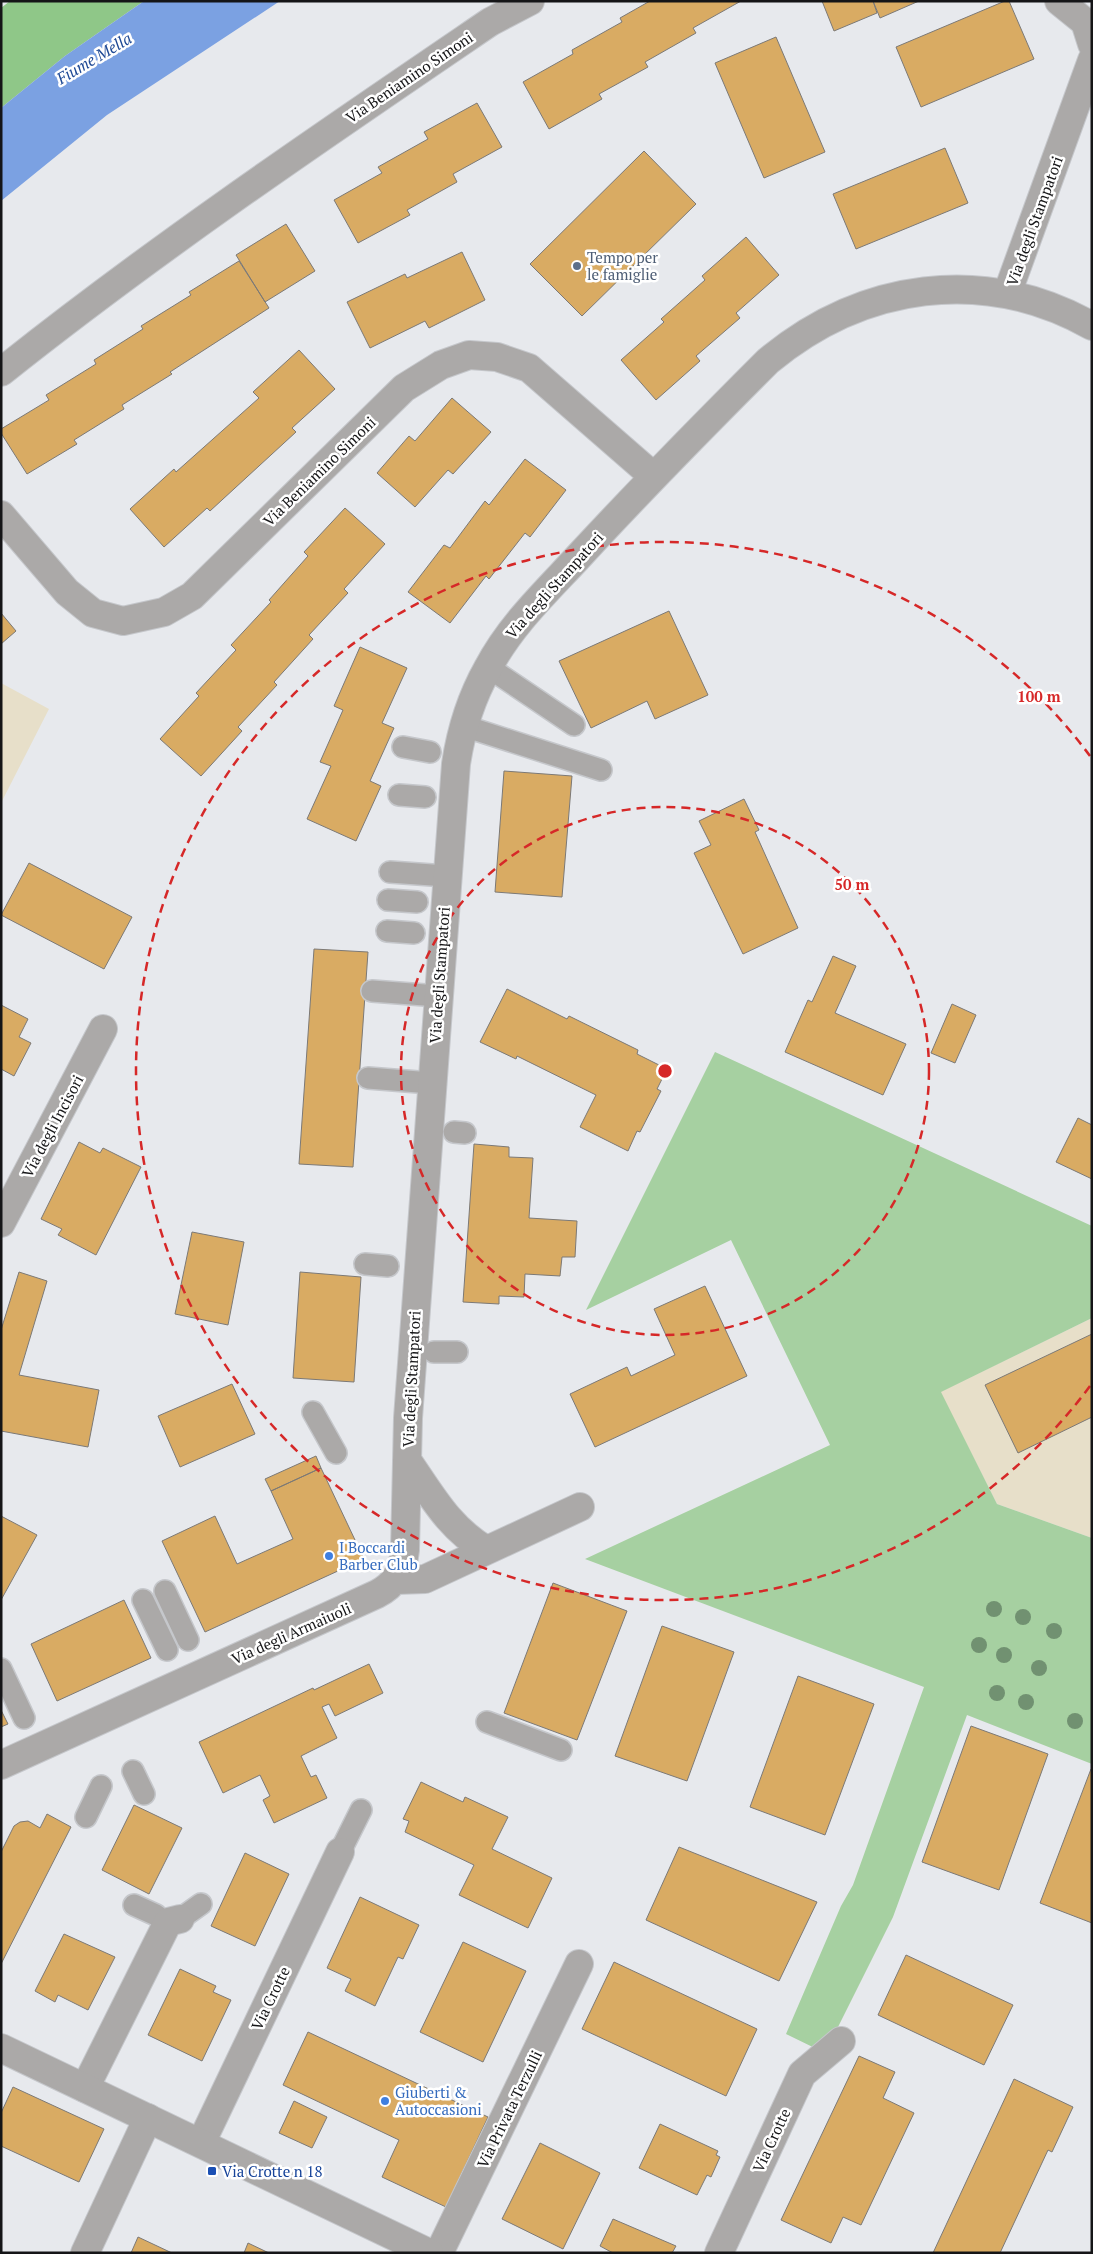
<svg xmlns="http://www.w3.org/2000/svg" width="1093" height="2254" font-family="'PT Serif',serif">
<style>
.industrial{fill:#e7dfc9}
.green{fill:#a6d0a1}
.forest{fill:#8fc788}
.water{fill:#7ba1e2}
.building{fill:#d9ab63;stroke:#7c7976}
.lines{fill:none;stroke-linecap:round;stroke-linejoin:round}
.service-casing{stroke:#c5c7cb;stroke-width:24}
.minor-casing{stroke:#c5c7cb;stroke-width:30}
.tertiary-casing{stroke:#c5c7cb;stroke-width:30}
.service{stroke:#aba9a8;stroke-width:21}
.minor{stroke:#aba9a8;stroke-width:28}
.tertiary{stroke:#aba9a8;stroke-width:28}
.tree{fill:#719171}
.ring{fill:none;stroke:#d62828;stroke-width:2.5;stroke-dasharray:9 6}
.service-dot{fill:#5c6f8a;stroke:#fff;stroke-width:2}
.shop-dot{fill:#3f7fe0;stroke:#fff;stroke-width:2}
.transit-dot{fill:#1a4fb4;stroke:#fff;stroke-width:2}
.labels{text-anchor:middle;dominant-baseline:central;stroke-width:5;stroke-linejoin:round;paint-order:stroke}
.street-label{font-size:15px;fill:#151517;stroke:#fff}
.service-label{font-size:15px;fill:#4e5e75;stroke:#fff;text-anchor:start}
.shop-label{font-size:15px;fill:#366cbe;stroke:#fff;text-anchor:start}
.transit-label{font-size:15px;fill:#164399;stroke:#fff;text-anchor:start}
.water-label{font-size:16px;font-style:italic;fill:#1e4995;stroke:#fff}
.centre{fill:#d62828;stroke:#fff;stroke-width:2.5}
.ring-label{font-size:15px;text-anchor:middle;font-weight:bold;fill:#d62828;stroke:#fff;stroke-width:5;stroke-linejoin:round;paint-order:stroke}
</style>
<rect width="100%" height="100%" fill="#e7e9ed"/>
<path class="industrial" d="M1,683l48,26 -48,94z
M1092,1318v220l-95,-34 -57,-112z"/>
<path class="green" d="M715,1052l377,174v92l-151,74 56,112 95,34v226l-125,-49 -74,202 -68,136 -39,-19 55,-128 12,-21 71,-198 -339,-128 245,-114 -99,-205 -145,70z"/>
<path class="forest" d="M10,1h134l-79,55 -64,52v-100z"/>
<path class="water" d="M144,1h136l-173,114 -106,86v-93l64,-52z"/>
<path class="building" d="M650,1h91l-48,27 3,5 -51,29 3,5 -49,27 3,5 -53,30 -26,-47 50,-28 -1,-4 50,-28 -2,-4z
M822,1h51l4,12 -43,18z
M873,1h46l-39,17z
M1005,1h4l25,58 -113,48 -25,-60z
M776,37l49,115 -61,26 -49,-115z
M477,103l25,44 -49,27 4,8 -50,28 3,5 -52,28 -24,-43 48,-27 -4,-6 50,-28 -4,-7z
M945,148l23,55 -112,46 -23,-55z
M644,151l52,53 -114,112 -52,-52z
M286,224l29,47 -50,31 -29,-47z
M746,237l33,38 -43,38 4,5 -44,38 4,5 -44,39 -35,-40 43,-38 -3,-3 44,-39 -3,-4z
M462,252l23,48 -56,28 -4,-7 -55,27 -23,-46 58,-28 2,4z
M239,261l30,47 -99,64 2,2 -50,31 2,4 -50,31 3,4 -50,30 -26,-41v-4l48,-29 -3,-5 50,-31 -2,-4 49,-31 -2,-3 50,-31 -2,-3z
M299,350l36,39 -43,39 4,4 -86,79 -3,-3 -43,39 -34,-38 44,-40 2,3 83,-74 -6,-6z
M452,398l39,34 -38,42 -5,-4 -33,37 -38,-34 32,-37 6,5z
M525,459l41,31 -36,47 -5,-4 -36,46 -3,-3 -36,47 -42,-31 36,-47 6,3 35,-47 4,4z
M345,508l40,36 -41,45 4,4 -39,42 4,4 -39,43 3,3 -39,42 4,4 -41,45 -41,-37 39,-43 -3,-3 40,-43 -5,-5 40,-43 -2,-2 39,-44 -4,-4z
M669,611l39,84 -53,24 -8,-18 -56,27 -32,-67z
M1,613l15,18 -15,13z
M360,647l47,21 -25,55 12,5 -24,53 11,5 -25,55 -49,-22 24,-53 -11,-4 23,-52 -9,-4z
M504,771l68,5 -10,121 -67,-5z
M744,799l15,31 -4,2 43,96 -55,26 -49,-101 17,-8 -12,-24z
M29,863l103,54 -28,52 -103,-54z
M314,949l54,3 -15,215 -54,-3z
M833,956l23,10 -21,47 71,31 -23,51 -98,-43 23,-52 4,2z
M507,989l60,30 2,-3 69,34 -1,4 30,15 -10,20 4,2 -21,41 -3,-1 -9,20 -48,-24 16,-32 -79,-39 -1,3 -36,-17z
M952,1004l24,11 -21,48 -24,-10z
M1,1005l27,14 -9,18 12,6 -17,33 -13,-7z
M1078,1118l14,7v54l-36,-17z
M79,1142l21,11 3,-5 38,19 -45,88 -38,-20 4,-6 -21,-10z
M474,1144l35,3v10l24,1 -4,60 48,3 -2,36h-13l-2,19 -35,-2 -1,23 -25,-1v8l-36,-2z
M192,1232l52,10 -16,83 -53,-11z
M19,1272l28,9 -28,94 80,15 -11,57 -87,-16v-101z
M300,1272l61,5 -7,105 -61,-4z
M705,1286l42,90 -152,71 -25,-53 57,-27 4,9 44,-21 -21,-46z
M1092,1334v83l-74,36 -33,-68z
M232,1384l23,50 -75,33 -22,-51z
M316,1456l5,12 -50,23 -6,-12z
M321,1468l43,91 -159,73 -43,-91 53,-25 22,48 56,-25 -22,-48z
M1,1516l36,19 -36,65z
M553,1583l74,28 -50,129 -73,-27z
M124,1600l27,58 -94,43 -26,-57z
M662,1626l72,26 -47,129 -72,-25z
M369,1664l14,29 -48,23 -6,-12 -7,3 15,31 -36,18 10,21 5,-2 11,23 -53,25 -11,-23 7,-4 -10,-21 -37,18 -24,-51 114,-54 1,2z
M798,1676l76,28 -49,131 -75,-28z
M1,1710l7,14 -7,3z
M971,1726l77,28 -49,136 -77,-28z
M1091,1769h1v154l-52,-20z
M421,1782l42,20 2,-5 43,20 -16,32 60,29 -24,50 -69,-33 15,-30 -69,-33 4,-11 -6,-2z
M134,1805l48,23 -33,66 -47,-24z
M47,1814l24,13 -70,137v-112l13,-26 6,-4 8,-1 12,7z
M679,1847l138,55 -38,79 -133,-61z
M245,1853l44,21 -34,72 -44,-20z
M360,1897l59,28 -16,34 -5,-2 -23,49 -30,-15 6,-12 -24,-11z
M64,1934l51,23 -27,53 -30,-15 -3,7 -20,-11z
M463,1942l63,29 -43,91 -63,-30z
M906,1955l107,50 -29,60 -106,-50z
M614,1962l143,67 -31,67 -144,-67z
M180,1969l36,17 -3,6 18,8 -29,61 -54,-26z
M308,2032l180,85 -42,90 -64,-30 17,-37 -116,-55z
M859,2056l36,16 -12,26 31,15 -53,112 -18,-8 -12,26 -50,-23z
M1014,2079l59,28 -21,45 -4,-2 -48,103h-67z
M13,2087l91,42 -25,53 -78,-36v-33z
M294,2101l33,16 -15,31 -33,-15z
M660,2124l58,27 -2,4 4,2 -9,20 -4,-2 -10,20 -58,-27z
M540,2143l60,30 -37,76 -61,-30z
M613,2219l63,27 -4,7h-59l-13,-7z
M138,2237l34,16h-41z
M248,2243l21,10h-25z"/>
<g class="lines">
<g class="service-casing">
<path id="service" d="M488,667l86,58
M464,726l137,44
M403,747l27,5
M399,795l26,2
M390,872l56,4
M388,900l29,2
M387,931l27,2
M372,991l66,5
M368,1078l63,5
M454,1132l11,1
M365,1264l23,2
M434,1352h23
M313,1412l23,41
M165,1591l23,49
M143,1600l24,50
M1,1669l23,49
M487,1722l74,28
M133,1771l11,23
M86,1817l15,-31
M340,1852l21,-42
M134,1905l22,10
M180,1919l21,-15"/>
</g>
<g class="minor-casing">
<path id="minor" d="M1059,1l26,21 7,22
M1007,294l85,-234
M1,372c157,-125 323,-237 489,-350l40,-21
M1,515l66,77 26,21 30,8 41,-9 28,-16 212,-208 37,-23 28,-10 28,2 32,11 124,108
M1,1223l102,-194
M407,1460c25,36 41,67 79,90
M396,1580l29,-1 155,-72
M1,1765l376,-171c18,-9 26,-23 28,-44l3,-132 48,-654c5,-33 15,-66 32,-96 23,-44 60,-78 93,-114 61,-66 123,-129 187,-193 94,-78 215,-96 324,-35
M85,2088l83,-166 12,-3
M201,2143l139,-291
M85,2253l63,-135
M439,2253l140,-289
M719,2253l83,-179 39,-33"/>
</g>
<g class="tertiary-casing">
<path id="tertiary" d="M1,2048l428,205"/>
</g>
<use href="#service" class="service"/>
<use href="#minor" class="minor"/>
<use href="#tertiary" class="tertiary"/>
</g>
<g class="tree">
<circle cx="994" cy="1609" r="8"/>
<circle cx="1023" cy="1617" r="8"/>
<circle cx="1054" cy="1631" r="8"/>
<circle cx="979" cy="1645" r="8"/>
<circle cx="1004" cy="1655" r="8"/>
<circle cx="1039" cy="1668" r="8"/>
<circle cx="997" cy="1693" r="8"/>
<circle cx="1026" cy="1702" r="8"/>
<circle cx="1075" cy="1721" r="8"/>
</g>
<g class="ring">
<circle cx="665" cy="1071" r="264"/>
<path d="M1090 1386A529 529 0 1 1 1090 756"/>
</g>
<circle class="service-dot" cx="577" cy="266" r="5"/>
<g class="shop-dot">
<circle cx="329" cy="1556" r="5"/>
<circle cx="385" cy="2101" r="5"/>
</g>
<rect class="transit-dot" x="207" y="2166" width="10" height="10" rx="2.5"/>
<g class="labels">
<g class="street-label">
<text transform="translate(409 77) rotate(-34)">Via Beniamino Simoni</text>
<text transform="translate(1034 221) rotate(-70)">Via degli Stampatori</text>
<text transform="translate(319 471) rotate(-44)">Via Beniamino Simoni</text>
<text transform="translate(554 585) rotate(-48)">Via degli Stampatori</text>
<text transform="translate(439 975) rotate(-86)">Via degli Stampatori</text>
<text transform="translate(52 1126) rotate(-62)">Via degli Incisori</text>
<text transform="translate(411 1379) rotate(-87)">Via degli Stampatori</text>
<text transform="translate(291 1633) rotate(-24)">Via degli Armaiuoli</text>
<text transform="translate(270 1998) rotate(-64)">Via Crotte</text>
<text transform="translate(509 2109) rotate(-64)">Via Privata Terzulli</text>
<text transform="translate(771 2140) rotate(-65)">Via Crotte</text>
</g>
<g class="service-label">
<text x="587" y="257">Tempo per<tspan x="587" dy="17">le famiglie</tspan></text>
</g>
<g class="shop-label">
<text x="339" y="1547">I Boccardi<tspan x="339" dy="17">Barber Club</tspan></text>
<text x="395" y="2092">Giuberti &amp;<tspan x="395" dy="17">Autoccasioni</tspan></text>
</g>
<g class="transit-label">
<text x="222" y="2171">Via Crotte n 18</text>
</g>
<g class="water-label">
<text transform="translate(94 58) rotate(-31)">Fiume Mella</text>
</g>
</g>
<circle cx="665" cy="1071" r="8" class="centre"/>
<g class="ring-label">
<text x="1039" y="702">100 m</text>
<text x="852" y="890">50 m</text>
</g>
<rect width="1093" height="2254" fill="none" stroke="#151517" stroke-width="5"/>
</svg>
